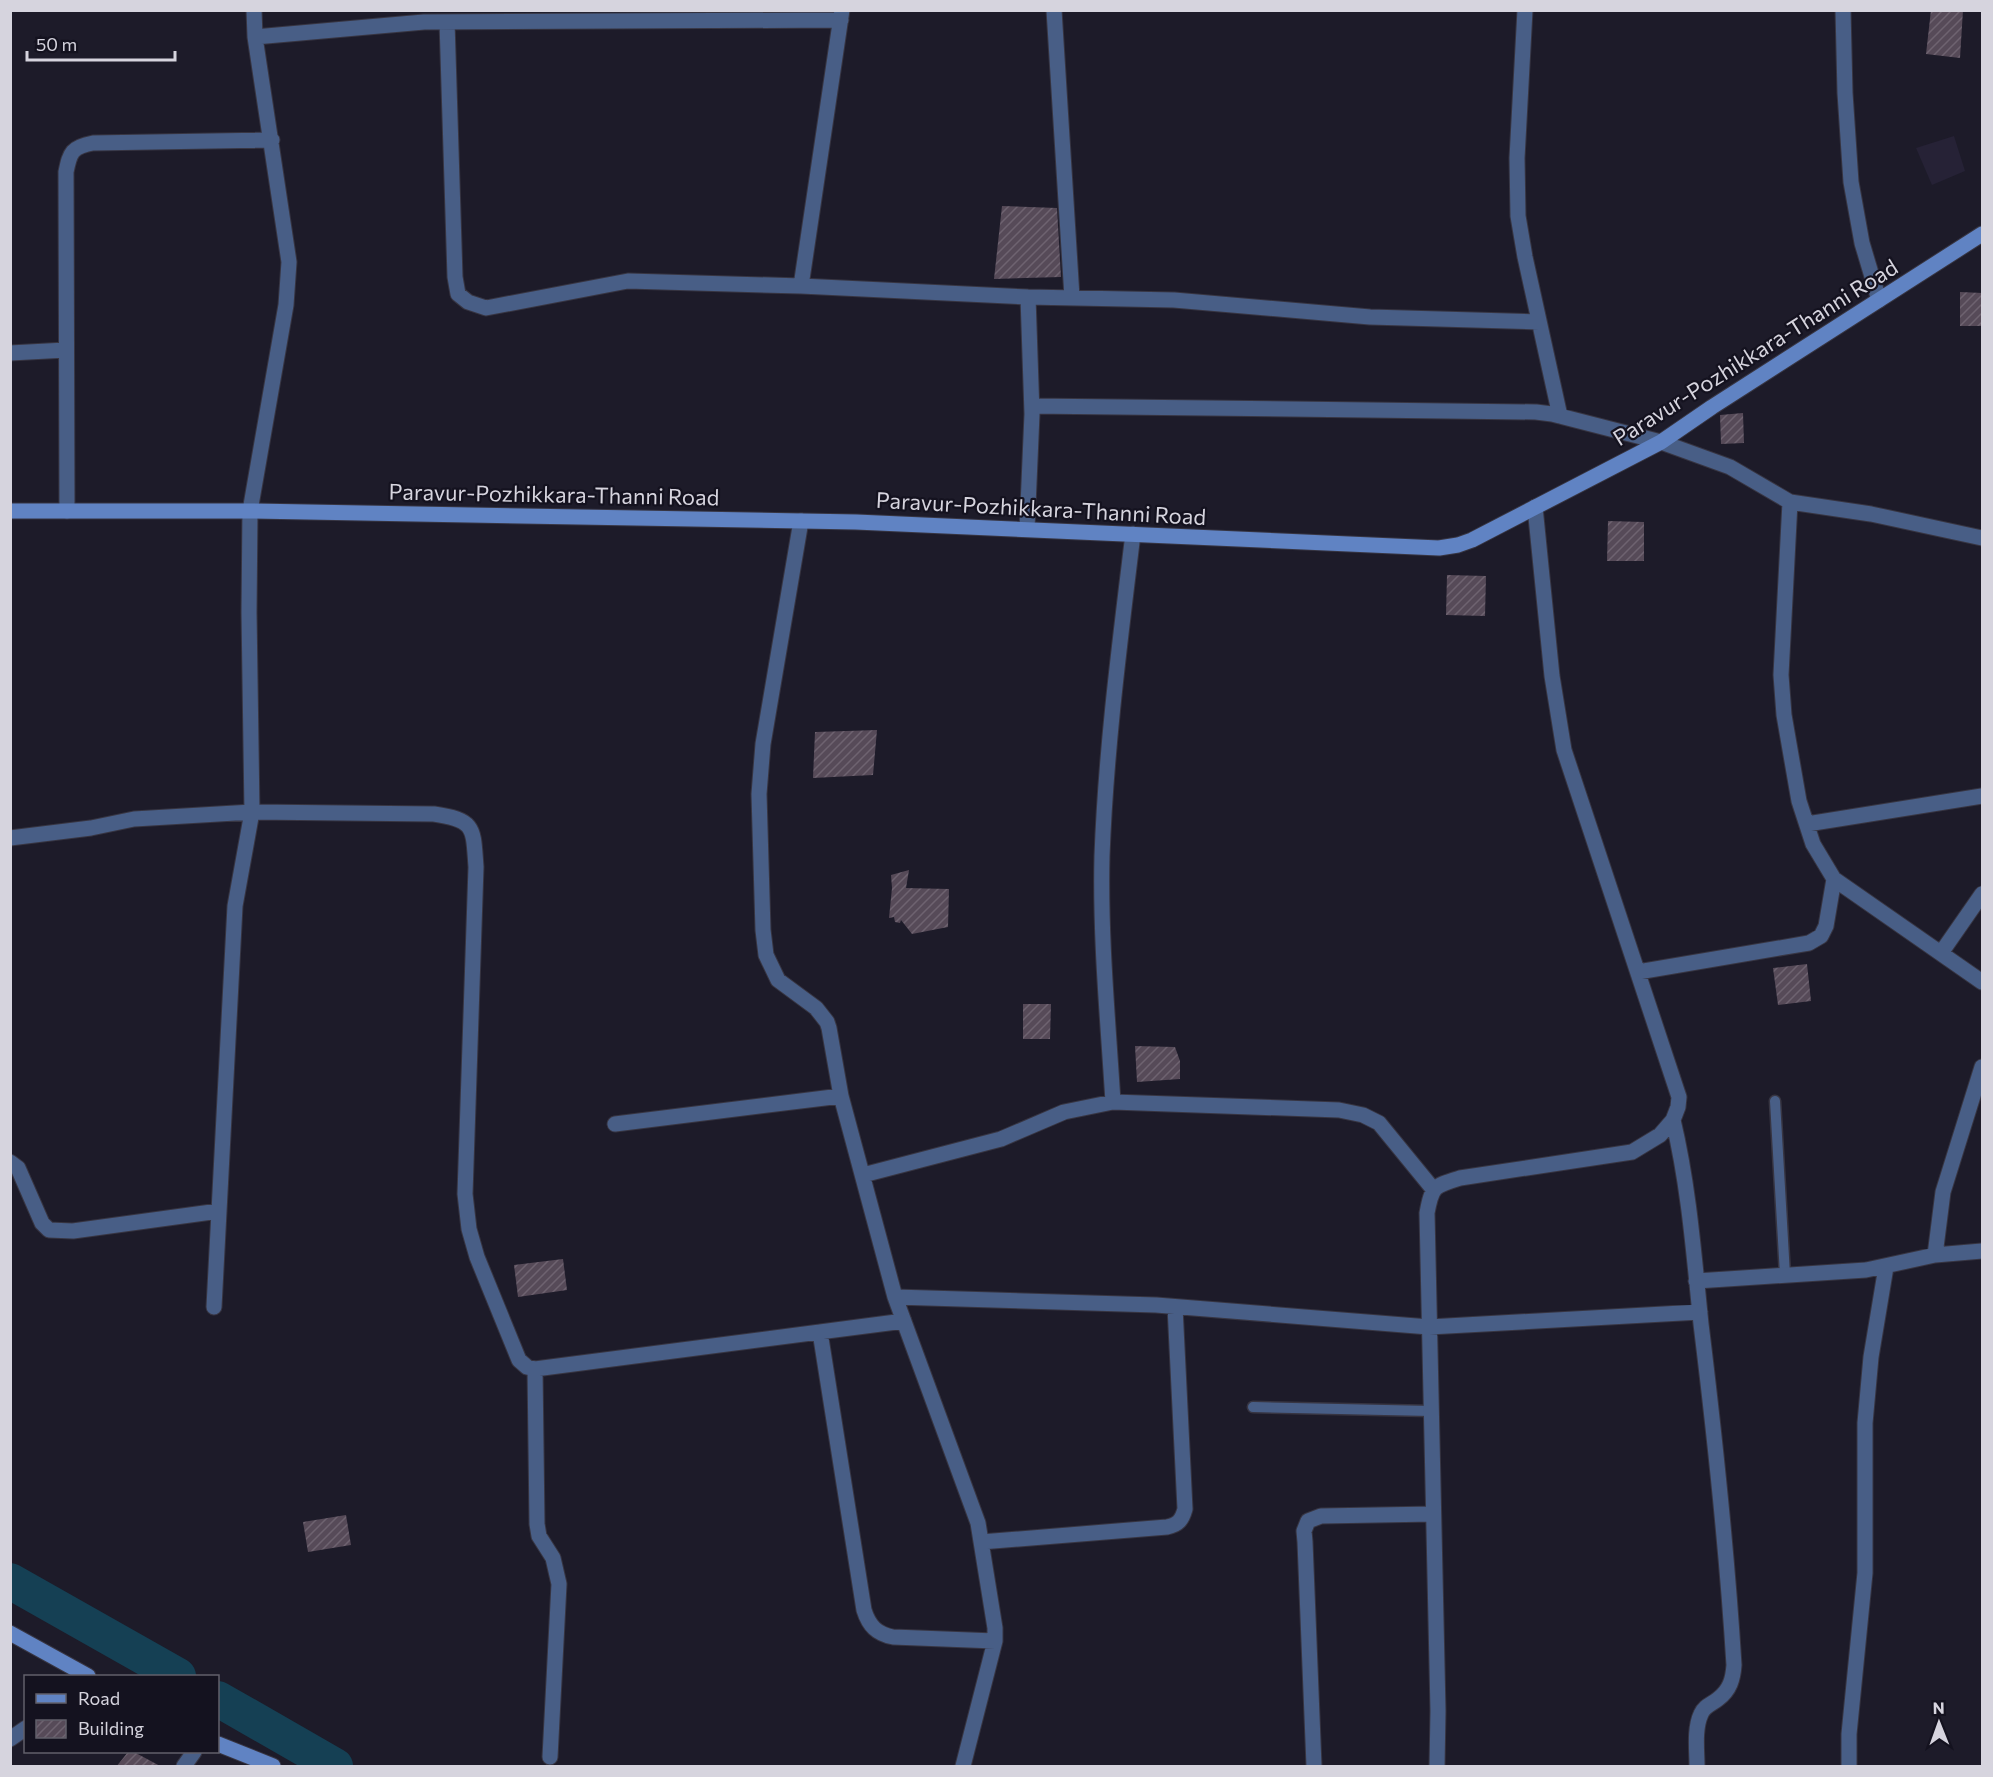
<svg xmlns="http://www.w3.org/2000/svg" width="1993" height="1777" font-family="Commissioner,sans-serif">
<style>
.built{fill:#262236}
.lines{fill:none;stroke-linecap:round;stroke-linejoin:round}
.river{stroke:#154054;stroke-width:36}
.building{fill:url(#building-hatch)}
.lane-casing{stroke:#373542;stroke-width:13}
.street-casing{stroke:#373542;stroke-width:17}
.secondary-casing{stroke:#373542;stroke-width:17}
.lane{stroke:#485e86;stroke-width:10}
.street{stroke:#485e86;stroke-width:15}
.secondary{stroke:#6083c3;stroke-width:15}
.labels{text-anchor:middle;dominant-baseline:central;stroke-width:4.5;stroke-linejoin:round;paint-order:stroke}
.street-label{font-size:22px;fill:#d6d4de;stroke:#14121f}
</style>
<defs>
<pattern id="building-hatch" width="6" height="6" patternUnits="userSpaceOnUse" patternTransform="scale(1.5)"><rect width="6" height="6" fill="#564a58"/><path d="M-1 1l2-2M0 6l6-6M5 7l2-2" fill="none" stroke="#6e6370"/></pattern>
</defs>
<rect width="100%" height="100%" fill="#1d1b29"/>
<path class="built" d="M1954,136l11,35 -33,14 -16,-37z"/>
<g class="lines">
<path class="river" d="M10,1581l168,95
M218,1699l117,67"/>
</g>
<path class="building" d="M1931,10h32l-3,48 -34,-4z
M1002,206l55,2 4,69 -67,2z
M1960,292l23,1v33h-23z
M1743,413l1,30 -23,1 -1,-29z
M1608,521l36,1v39h-37z
M1447,575l39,1 -1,40 -39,-1z
M877,730l-4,45 -60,3 2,-46z
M909,870l-3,18 43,1 -1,38 -36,7 -11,-14 -1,3 -5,-1 -1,-5 -5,1 3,-30 -1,-13z
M1807,964l4,37 -33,4 -5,-37z
M1023,1004h28l-1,35h-27z
M1135,1046l40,1 5,14v18l-43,3z
M563,1259l4,31 -49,7 -4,-32z
M346,1515l5,30 -43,7 -5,-30z
M128,1752h6l28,15h-46z"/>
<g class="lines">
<g class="lane-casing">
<path id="lane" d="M1775,1101l10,174
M1253,1407l178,4"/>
</g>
<g class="street-casing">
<path id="street" d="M1054,10l18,287
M1525,10l-8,148 1,58 7,41 35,159
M1843,10l2,83 6,89 11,61 17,57
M447,22l8,255 3,17 10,8 18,6 142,-27 173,5 227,11 146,3 196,17 169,5
M255,37l169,-15 417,-2
M801,286l41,-276
M10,353l56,-3
M1032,406l504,6 16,2 109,28 69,25 60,35 -9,173 3,40 15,86 14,43 21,35 148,103
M1790,502l81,12 111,24
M67,511l-1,-339c4,-20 6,-25 27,-29l179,-3
M801,521l-38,223 -4,50 4,136 3,25 12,25 38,28 11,14 2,6 12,68 54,201 83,226 17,105v13l-32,125
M1027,529l5,-115 -4,-117
M1807,824l175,-28
M10,838l81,-10 43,-9 118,-7 182,2c42,6 39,14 42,53l-11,327 4,35 8,28 42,103 8,7 8,2 369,-48
M1941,953l41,-59
M1638,972l171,-29 12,-7 5,-10 8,-47
M1113,1102c-5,-82 -13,-164 -11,-246 4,-108 18,-215 31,-322
M1673,1120c16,67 21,136 28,204 14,114 26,227 33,341 -1,14 -4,25 -16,34 -6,5 -14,7 -17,15 -7,15 -4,37 -4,52
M615,1124l226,-28
M10,1162l8,6 24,55 7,7 24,1 146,-20
M863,1175l138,-36 63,-27 49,-10 226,8 24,5 16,8 54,66
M1935,1255l8,-63 39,-125
M1696,1281l170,-11 69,-15 47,-4
M895,1297l261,8 273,22 271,-15
M214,1307l21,-401 17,-94 -3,-200 1,-101 36,-206 3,-43 -34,-225 -1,-27
M820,1332l44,278c5,16 13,24 29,27l102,4
M535,1369l2,155 2,12 14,22 6,26 -9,173
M981,1542l186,-15c11,-2 15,-7 18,-18l-10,-202
M10,1739l16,-11
M184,1766l10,-14
M1314,1766l-9,-224 -1,-11 4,-10 13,-5 112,-2
M1437,1766l1,-55 -11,-498c5,-27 7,-27 33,-35l172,-26 28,-17 13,-15 5,-13 1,-10 -115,-347 -12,-74 -17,-169
M1849,1766v-32l16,-161v-150l6,-66 15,-90"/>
</g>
<g class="secondary-casing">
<path id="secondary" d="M10,511h240l606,11 583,26 19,-3 14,-5 189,-98 51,-35 270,-173
M10,1633l78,43
M218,1744l55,22"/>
</g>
<use href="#lane" class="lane"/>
<use href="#street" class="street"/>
<use href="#secondary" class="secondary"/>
</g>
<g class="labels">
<g class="street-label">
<text transform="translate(1755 352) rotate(-32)">Paravur-Pozhikkara-Thanni Road</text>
<text transform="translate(554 494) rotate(1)">Paravur-Pozhikkara-Thanni Road</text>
<text transform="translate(1041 508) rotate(3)">Paravur-Pozhikkara-Thanni Road</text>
</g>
</g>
<rect width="1993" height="1777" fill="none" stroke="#d6d4de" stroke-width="24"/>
<rect x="24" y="1675" width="195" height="78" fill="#14121f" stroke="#62606b" stroke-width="1.5"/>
<rect x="36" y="1694" width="30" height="9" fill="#6083c3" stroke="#62606b" stroke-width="1.5"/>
<text x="78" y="1705" font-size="18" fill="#d6d4de">Road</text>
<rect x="36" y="1720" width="30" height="18" fill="url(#building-hatch)" stroke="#62606b" stroke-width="1.5"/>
<text x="78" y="1735" font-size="18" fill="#d6d4de">Building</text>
<g transform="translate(1939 1723) rotate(359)" stroke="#14121f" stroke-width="4.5" paint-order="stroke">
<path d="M0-4.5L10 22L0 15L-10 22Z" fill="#d6d4de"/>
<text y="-9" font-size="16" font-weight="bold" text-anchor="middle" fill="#d6d4de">N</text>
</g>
<path d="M27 51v9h148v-9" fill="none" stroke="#d6d4de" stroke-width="3"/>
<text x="36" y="51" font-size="18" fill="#d6d4de" stroke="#14121f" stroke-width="4.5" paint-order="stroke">50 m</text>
</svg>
